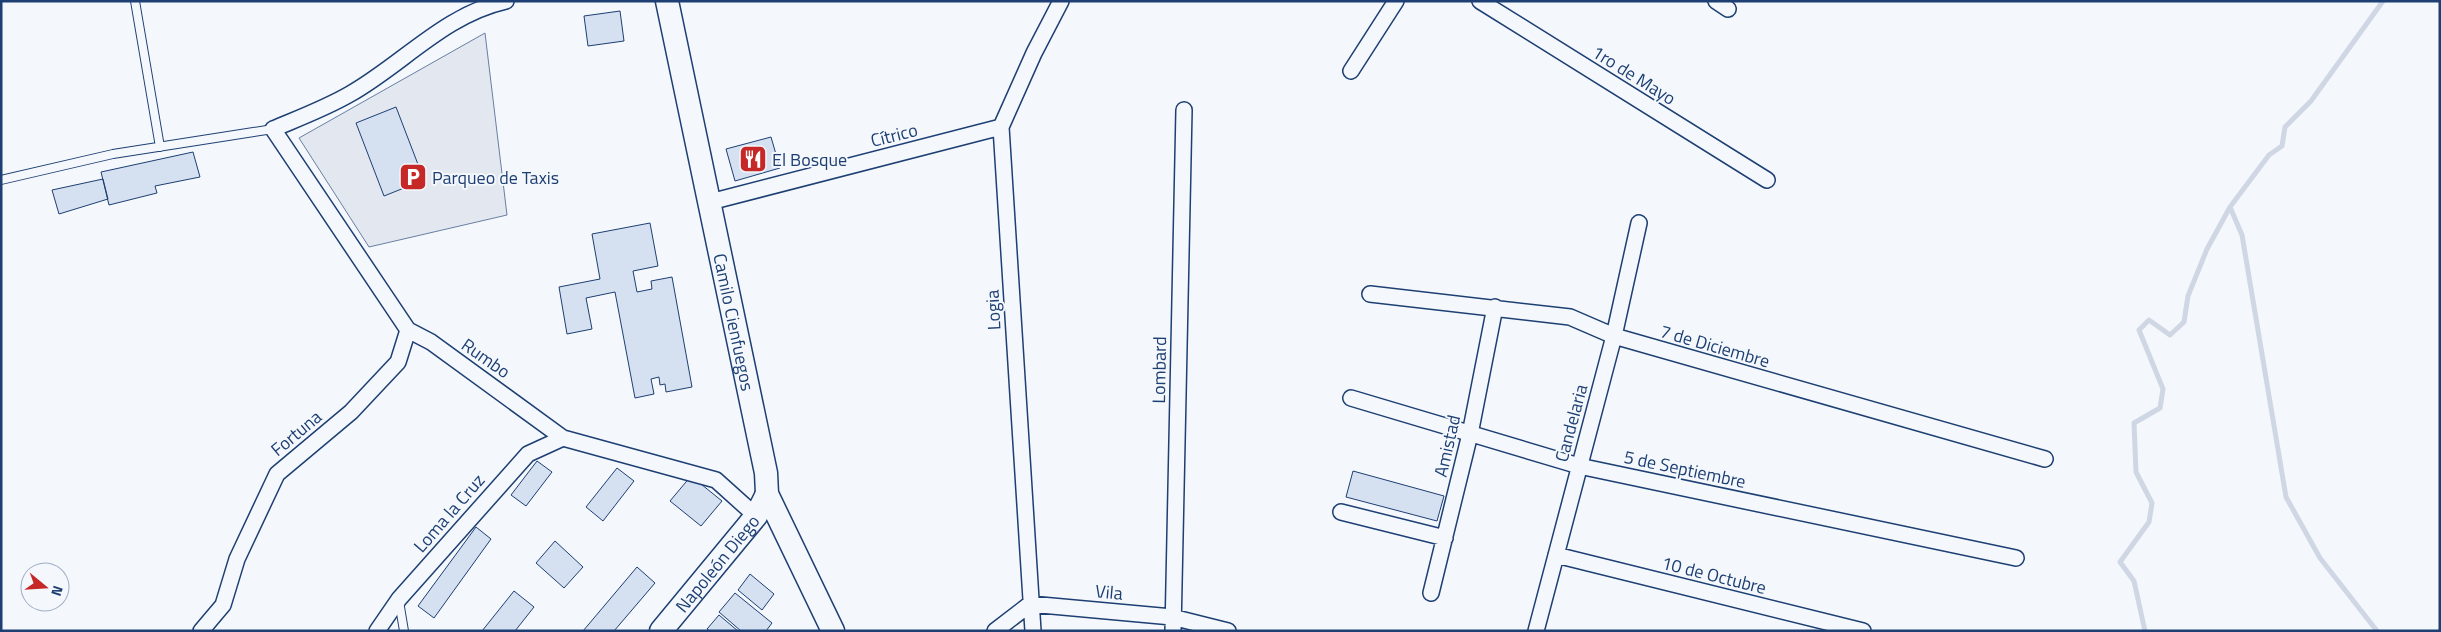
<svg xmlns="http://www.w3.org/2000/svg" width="2441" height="632" font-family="'Titillium Web',sans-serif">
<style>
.parking{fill:#e3e8f0;stroke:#687fa3}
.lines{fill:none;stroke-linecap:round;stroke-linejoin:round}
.stream{stroke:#cfd7e4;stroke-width:5}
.building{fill:#d5e0f0;stroke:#1d3f73}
.service-casing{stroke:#1d3f73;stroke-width:10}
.minor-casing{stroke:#1d3f73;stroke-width:18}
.secondary-casing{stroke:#1d3f73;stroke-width:25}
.service{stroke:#f4f7fb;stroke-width:8}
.minor{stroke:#f4f7fb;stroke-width:15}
.secondary{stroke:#f4f7fb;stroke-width:22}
.labels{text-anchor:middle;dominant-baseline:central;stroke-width:4;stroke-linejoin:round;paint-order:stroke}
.street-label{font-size:18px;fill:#1d3f73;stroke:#f4f7fb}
.poi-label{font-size:18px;fill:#1d3f73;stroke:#f4f7fb;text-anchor:start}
</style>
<rect width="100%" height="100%" fill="#f4f7fb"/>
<path class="parking" d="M485,33l22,182 -138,32 -70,-109z"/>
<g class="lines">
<path class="stream" d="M2145,631l-11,-50 -14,-19 29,-40 3,-19 -16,-31 -2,-49 26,-15 3,-19 -24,-59 10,-10 21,15 14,-13 4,-26 19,-47 23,-42
M2377,631l-57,-73 -34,-61 -44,-262 -12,-28 39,-52 13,-9 3,-19 26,-26 72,-100"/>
</g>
<path class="building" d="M620,11l4,30 -36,5 -4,-30z
M396,107l28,73 -40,16 -28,-73z
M771,137l9,31 -45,13 -9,-32z
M193,152l7,25 -45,9 2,7 -48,12 -8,-33z
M103,179l5,20 -49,15 -7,-24z
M650,223l8,43 -25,5 4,21 15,-3 -1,-8 21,-4 20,110 -26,5 -1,-8 -5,1 -1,-8 -8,2 3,15 -19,4 -20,-106 -29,6 6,31 -25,5 -8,-47 41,-8 -8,-45z
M537,461l15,11 -26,34 -15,-11z
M617,468l17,13 -31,40 -17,-14z
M1353,471l91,25 -7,25 -91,-24z
M691,476l31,25 -21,25 -31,-25z
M476,527l15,12 -57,79 -16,-12z
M555,541l28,26 -19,21 -28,-25z
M637,567l18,16 -41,48h-31z
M750,574l24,20 -12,16 -24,-20z
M514,591l20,16 -19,24h-33z
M735,593l37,30 -6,8h-25l-22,-19z
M719,615l19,16h-28l-3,-2z"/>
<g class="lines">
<g class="service-casing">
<path id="service" d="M135,1l25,146
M1,180l112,-26 160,-25
M399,601l5,30"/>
</g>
<g class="minor-casing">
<path id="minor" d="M506,1c-62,14 -103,63 -156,93 -24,14 -51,24 -77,35l135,201 23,12 132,96 153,42 40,36
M1480,1l287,179
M1716,1l12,8
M1351,71l45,-70
M710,202l291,-75
M1370,294l200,23 44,19 431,123
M1351,398l228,68 437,92
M1341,512l104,26
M1556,555l307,76
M1431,593l39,-159 25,-127
M201,631l22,-26 14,-46 40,-85 74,-62 47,-50 10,-32
M377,631l22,-32 129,-145 35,-16
M995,631l35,-27 142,13 56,14
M1033,631l-32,-504 33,-74 27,-52
M1173,631l11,-521
M1536,631l78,-295 25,-113"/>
</g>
<g class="secondary-casing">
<g id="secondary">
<path id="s1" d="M667,1l99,472 1,21 66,137"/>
<path id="s2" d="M661,631l95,-115 11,-22"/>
</g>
</g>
<use href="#service" class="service"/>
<use href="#minor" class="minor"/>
<use href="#secondary" class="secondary"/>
</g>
<defs>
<g id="restaurant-square" transform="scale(1.4375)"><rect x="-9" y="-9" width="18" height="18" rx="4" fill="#c62828" stroke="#f4f7fb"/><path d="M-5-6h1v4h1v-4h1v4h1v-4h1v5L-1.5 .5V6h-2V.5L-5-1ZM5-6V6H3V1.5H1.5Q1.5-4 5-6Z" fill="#fff"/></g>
<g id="parking-square" transform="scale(1.4375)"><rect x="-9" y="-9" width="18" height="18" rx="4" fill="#c62828" stroke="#f4f7fb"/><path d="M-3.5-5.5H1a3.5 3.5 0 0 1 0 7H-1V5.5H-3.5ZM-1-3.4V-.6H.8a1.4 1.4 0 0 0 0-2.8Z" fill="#fff"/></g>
</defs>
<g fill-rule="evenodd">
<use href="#restaurant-square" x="753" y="159"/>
<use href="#parking-square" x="413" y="177"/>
</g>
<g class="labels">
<g class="street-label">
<text transform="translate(1634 75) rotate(32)">1ro de Mayo</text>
<text transform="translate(894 135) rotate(-14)">Cítrico</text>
<text transform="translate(993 310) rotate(-93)">Logia</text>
<text stroke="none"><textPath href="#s1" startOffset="328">Camilo Cienfuegos</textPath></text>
<text transform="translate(1715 346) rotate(16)">7 de Diciembre</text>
<text transform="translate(486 358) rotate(35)">Rumbo</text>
<text transform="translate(1159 370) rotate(-89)">Lombard</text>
<text transform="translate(1571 423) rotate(-75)">Candelaria</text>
<text transform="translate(296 433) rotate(-40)">Fortuna</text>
<text transform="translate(1447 446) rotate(-77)">Amistad</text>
<text transform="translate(1685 469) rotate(12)">5 de Septiembre</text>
<text transform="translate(449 513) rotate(-49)">Loma la Cruz</text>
<text stroke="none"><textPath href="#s2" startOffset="88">Napoleón Diego</textPath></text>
<text transform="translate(1714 575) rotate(14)">10 de Octubre</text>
<text transform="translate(1109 592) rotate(5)">Vila</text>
</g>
<g class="poi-label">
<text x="772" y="159">El Bosque</text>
<text x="432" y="177">Parqueo de Taxis</text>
</g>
</g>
<rect width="2441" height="632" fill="none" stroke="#1d3f73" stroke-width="5"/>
<g transform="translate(45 587) rotate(108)"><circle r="24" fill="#f4f7fb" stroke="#9eadc5"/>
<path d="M0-4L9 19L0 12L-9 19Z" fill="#c62828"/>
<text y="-8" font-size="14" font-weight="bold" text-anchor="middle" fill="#1d3f73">N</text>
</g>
</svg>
